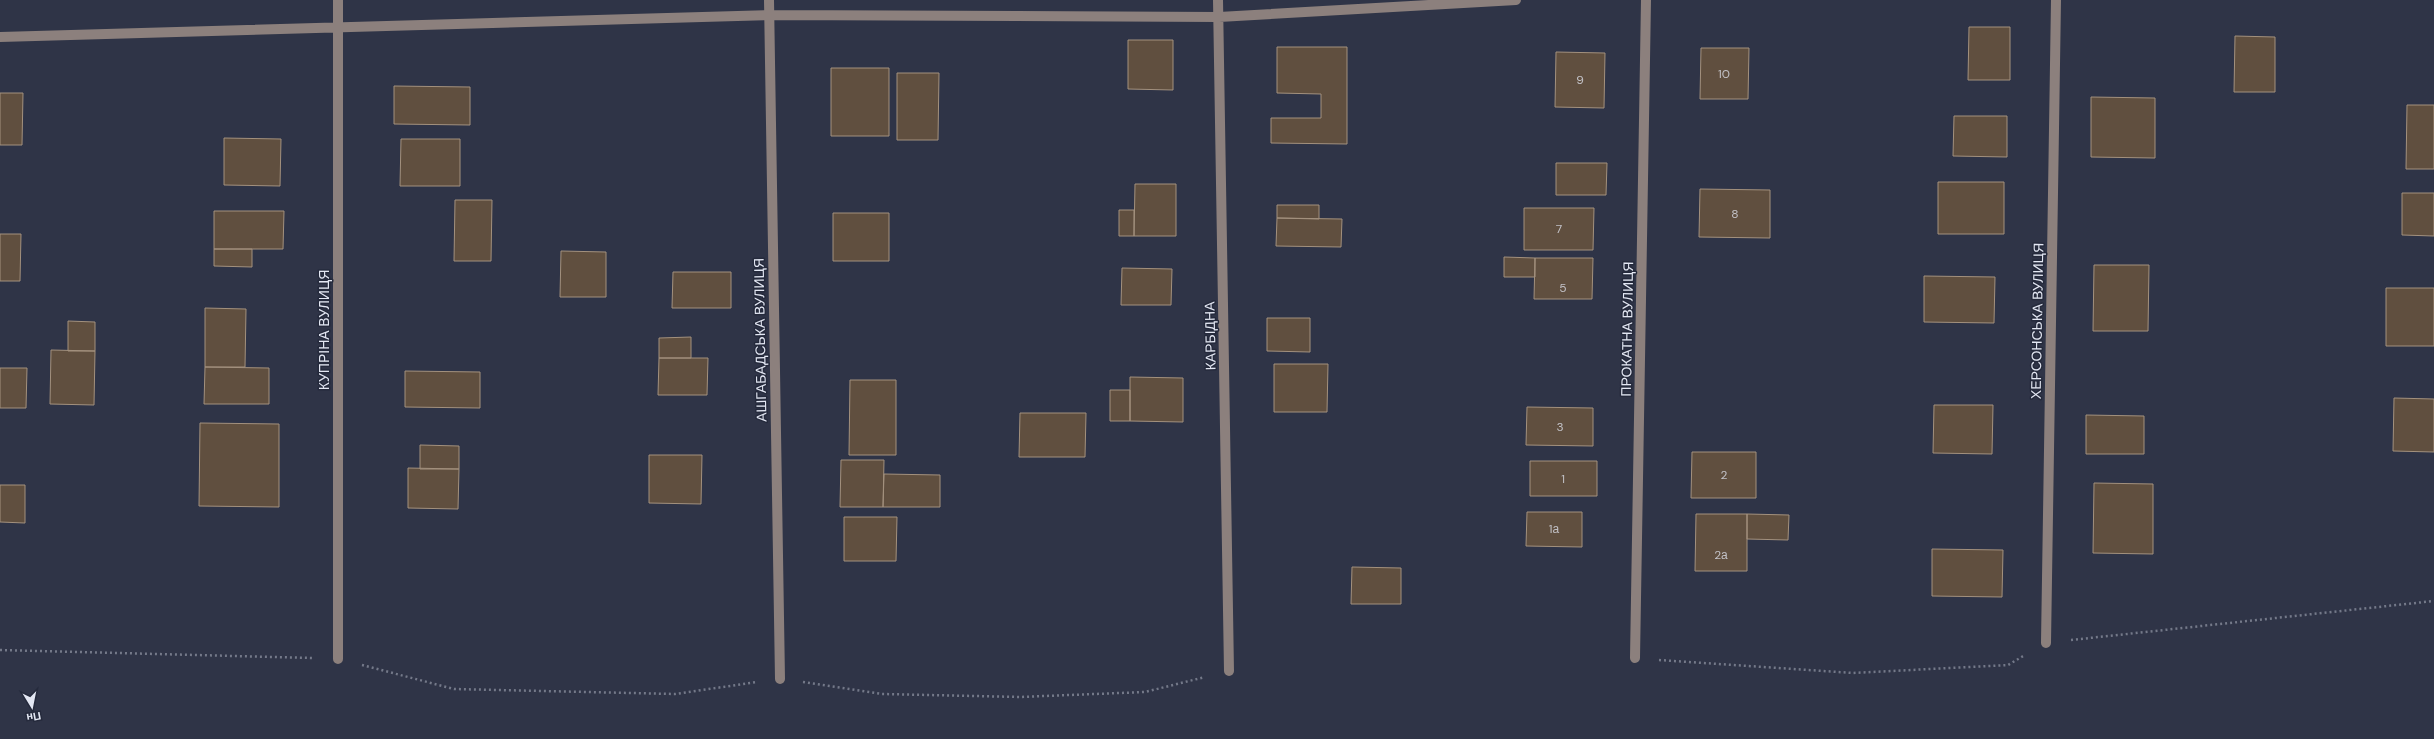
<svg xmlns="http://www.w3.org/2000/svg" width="2434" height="739" font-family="'DM Sans',sans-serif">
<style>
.building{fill:#604f3f;stroke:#a3917e}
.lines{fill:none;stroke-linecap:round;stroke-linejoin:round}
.path{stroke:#747989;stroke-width:2.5;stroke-dasharray:2 3;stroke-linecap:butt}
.minor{stroke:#8c807d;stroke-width:10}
.labels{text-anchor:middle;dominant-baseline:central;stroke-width:3;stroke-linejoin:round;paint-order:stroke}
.number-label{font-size:12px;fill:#c2c1c6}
.street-label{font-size:14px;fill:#e3e7f3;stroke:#252a3c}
</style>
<rect width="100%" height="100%" fill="#2f3447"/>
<path class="building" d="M1969,27h41v53h-42z
M2235,36l40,1v55h-41z
M1128,40h45v50l-45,-1z
M1277,47h70v97l-76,-1v-25h50v-24l-44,-1z
M1701,48h48l-1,51h-48z
M1556,52l49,1 -1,55 -49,-1z
M831,68h58v68h-58z
M897,73h42l-1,67h-41z
M394,86l76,1v38l-76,-1z
M0,93h23l-1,52h-22z
M2091,97l64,1v60l-64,-1z
M2407,105h27v64h-28z
M1954,116h53v41l-54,-1z
M224,138l57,1 -1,47 -56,-1z
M401,139h59v47h-60z
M1556,163h51l-1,32h-50z
M1938,182h66v52h-66z
M1135,184h41v52h-42z
M1700,189l70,1v48l-71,-1z
M2402,193h32v43l-32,-1z
M455,200h37l-1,61h-37z
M1277,205h42v14l-42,-1z
M1524,208h70l-1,42h-69z
M1119,210h15v26h-15z
M214,211h70l-1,38h-69z
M833,213h56v48h-56z
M1277,218l65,1 -1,28 -65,-1z
M0,234h21l-1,47h-20z
M214,249h38v18l-38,-1z
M561,251l45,1v45h-46z
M1504,257l31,1v19h-31z
M1535,258h58l-1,41h-58z
M2094,265h55l-1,66h-55z
M1122,268l50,1 -1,36h-50z
M673,272h58v36h-59z
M1924,276l71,1 -1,46 -70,-1z
M2386,288h48v58h-48z
M205,308l41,1 -1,58h-40z
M1267,318h43v34l-43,-1z
M68,321l27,1v29h-27z
M691,337v21h-32v-20z
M51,350l44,1 -1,54 -44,-1z
M659,358h49l-1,37h-49z
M1274,364h54l-1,48h-53z
M205,367l64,1v36h-65z
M0,368h27l-1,40h-26z
M405,371l75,1v36l-75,-1z
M1130,377l53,1v44l-53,-1z
M850,380h46v75h-47z
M1110,390h20v31h-20z
M2394,398l40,1v53l-41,-1z
M1934,405h59l-1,49 -59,-1z
M1527,407l66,1v38l-67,-1z
M1020,413h66l-1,44h-66z
M2086,415l58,1v38h-58z
M200,423l79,1v83l-80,-1z
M420,445l39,1v23h-39z
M1692,452h64v46h-65z
M649,455h53l-1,49 -52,-1z
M841,460h43l-1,47h-43z
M1530,461h67v35h-67z
M408,468l51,1 -1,40 -50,-1z
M884,474l56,1v32h-57z
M2094,483l59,1v70l-60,-1z
M0,485h25v38l-25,-1z
M1527,512h55v35l-56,-1z
M1696,514h51v57h-52z
M1747,514l42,1 -1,25 -41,-1z
M844,517h53l-1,44h-52z
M1932,549l71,1 -1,47 -70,-1z
M1352,567l49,1v36h-50z"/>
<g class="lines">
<path class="path" d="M2071,640l363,-39
M0,650l313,8
M1659,660l194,13 155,-8 17,-10
M362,665l92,24 221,5 82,-12
M803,682l79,12 138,3 125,-5 60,-15"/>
<path class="minor" d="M338,0v659
M769,0l11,679
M1218,0l11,671
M0,37l769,-22 450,2 297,-17
M2046,643l10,-643
M1635,658l11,-658"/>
</g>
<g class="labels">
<g class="number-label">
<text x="1724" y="74">10</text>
<text x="1580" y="80">9</text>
<text x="1735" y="214">8</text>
<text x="1559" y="229">7</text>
<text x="1563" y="288">5</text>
<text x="1560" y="427">3</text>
<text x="1724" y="475">2</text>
<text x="1563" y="479">1</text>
<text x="1554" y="529">1а</text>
<text x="1721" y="555">2а</text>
</g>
<g class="street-label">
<text transform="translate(2037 321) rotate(-89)">ХЕРСОНСЬКА ВУЛИЦЯ</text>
<text transform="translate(1627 329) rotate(-89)">ПРОКАТНА ВУЛИЦЯ</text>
<text transform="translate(324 330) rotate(-90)">КУПРІНА ВУЛИЦЯ</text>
<text transform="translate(1210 336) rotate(-91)">КАРБІДНА</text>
<text transform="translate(760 340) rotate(-91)">АШГАБАДСЬКА ВУЛИЦЯ</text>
</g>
</g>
<g transform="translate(32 707) rotate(170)" stroke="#252a3c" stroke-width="3" paint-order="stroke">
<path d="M0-3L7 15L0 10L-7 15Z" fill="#e3e7f3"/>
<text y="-6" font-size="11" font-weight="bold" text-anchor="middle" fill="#e3e7f3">Пн</text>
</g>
</svg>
